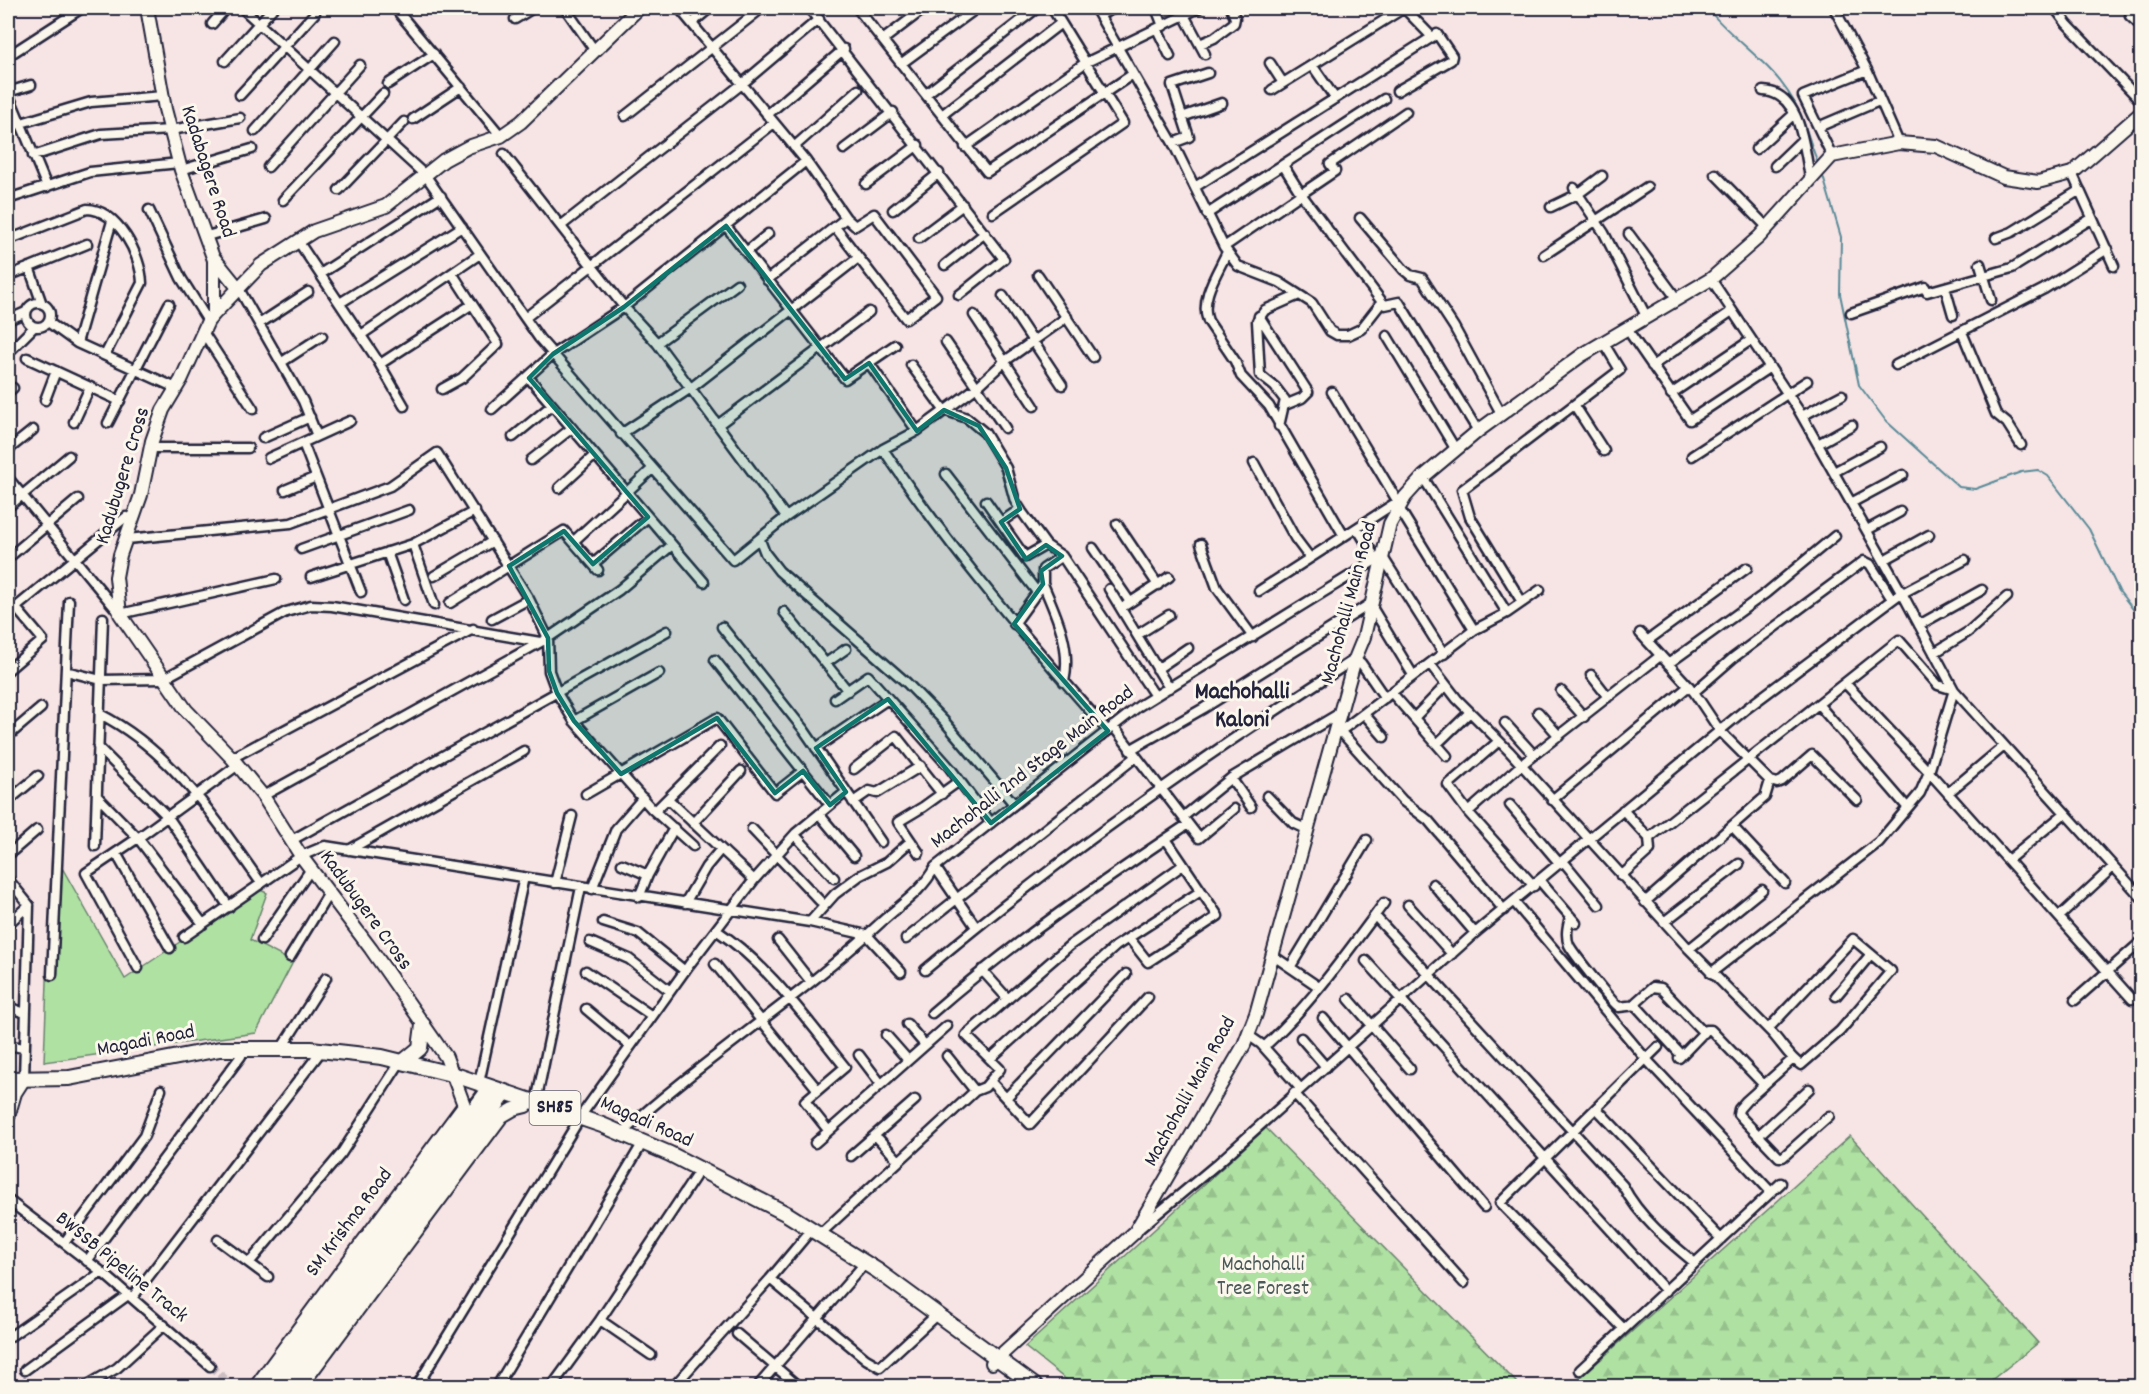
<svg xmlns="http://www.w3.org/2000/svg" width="2149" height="1394" font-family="Dekko,sans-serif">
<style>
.grass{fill:#afe1a2;stroke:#68826e;stroke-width:1.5}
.forest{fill:url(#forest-firs);stroke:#68826e;stroke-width:1.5}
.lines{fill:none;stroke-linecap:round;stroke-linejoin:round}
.stream{stroke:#598a98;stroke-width:2}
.street-tunnel{stroke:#ccbdc2;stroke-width:8;stroke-dasharray:8 4;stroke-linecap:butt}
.street-casing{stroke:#22223b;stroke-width:13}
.secondary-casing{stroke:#22223b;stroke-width:16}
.primary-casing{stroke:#22223b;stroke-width:18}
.highway-casing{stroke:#22223b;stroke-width:20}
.street{stroke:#fbf7ec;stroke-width:8}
.secondary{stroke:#fbf7ec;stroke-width:12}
.primary{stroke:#fbf7ec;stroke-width:14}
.highway{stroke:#fbf7ec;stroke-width:15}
.marked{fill:#0f766e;fill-opacity:0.2;stroke:#0f766e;stroke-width:4.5;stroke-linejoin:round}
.labels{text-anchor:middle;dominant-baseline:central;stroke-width:6;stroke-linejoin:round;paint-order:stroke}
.shield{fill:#fbf7ec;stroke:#636270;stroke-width:1.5}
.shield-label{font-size:20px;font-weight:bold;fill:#22223b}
.street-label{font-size:21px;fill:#22223b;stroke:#fbf7ec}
.park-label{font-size:21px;fill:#4c5b5a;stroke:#fbf7ec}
.quarter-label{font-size:24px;font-weight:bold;fill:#22223b;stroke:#fbf7ec}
</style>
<defs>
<pattern id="forest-firs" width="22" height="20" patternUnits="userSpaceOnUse" patternTransform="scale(1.5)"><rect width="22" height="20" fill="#afe1a2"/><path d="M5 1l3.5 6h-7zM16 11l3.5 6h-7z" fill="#96c18c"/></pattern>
</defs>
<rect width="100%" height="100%" fill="#f7e4e4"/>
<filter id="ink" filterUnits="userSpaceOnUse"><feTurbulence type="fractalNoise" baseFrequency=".0167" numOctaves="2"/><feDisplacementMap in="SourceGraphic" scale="12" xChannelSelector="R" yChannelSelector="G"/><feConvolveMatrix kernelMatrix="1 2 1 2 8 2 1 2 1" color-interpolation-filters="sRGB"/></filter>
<g filter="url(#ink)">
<path class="grass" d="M52,850l73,129 133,-90 9,4 -17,47 43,22 -37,71 -212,29z"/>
<path class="forest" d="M1266,1128l254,258h-446l-49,-39z
M1850,1136l188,207 -54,43h-413z"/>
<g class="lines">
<path class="stream" d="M1707,8c24,30 59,51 81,84 18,26 19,46 31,73
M1822,173l19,64 -1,57 19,91 27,36 73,66 16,2 46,-17 17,-2 10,6 41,53 30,62 23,30"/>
<path class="street-tunnel" d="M210,1366l23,20"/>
<g class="street-casing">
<path id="street" d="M242,8l184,168 113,162 194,222 53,-43 97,-68 34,-18 60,-44 28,-26 62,-44
M395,8l106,128
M565,8l30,43
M679,8l127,153 40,57 -79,62
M809,8l195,251 -45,36
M857,8l130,164 146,-98
M1095,8l78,135 51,104 14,19 41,16 33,21 18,28 7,4h11l13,-6 21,-27
M1156,8l7,18
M1404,8l28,29
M1834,8l33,62 32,73
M2055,8l12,16 75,78
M2132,8l-2,8 12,11
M1099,15l16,-7
M1184,15l21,39
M515,19l18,-11
M692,23l18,-15
M212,24l14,-16
M1157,29l13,27
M884,39l41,-31
M1200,44l14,-6 20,-15 1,-5 -4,-10
M8,56l74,-48
M225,61l48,-53
M902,63l75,-55
M1270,63l13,20
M1312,65l23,33
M388,84l46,-30
M1272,90l132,-82
M1763,91c38,1 41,57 47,86
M8,92l23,-7
M8,93l39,94
M926,94l111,-86
M240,95l75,-82
M767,115l77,-66
M942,115l119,-92
M625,116l137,-108
M1182,117l40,-14
M413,119l48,-32
M8,127l83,-25 72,-6
M1818,127l61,-26
M255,131l80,-90
M1173,143l16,-6 -17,-52 36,-12
M794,147l64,-57
M965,147l120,-84 114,-55
M844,149l49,-37
M1756,149l38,-35
M504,154l120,153 33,36 129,174
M33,156l68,-22 70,-4 69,-12
M1832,156l-29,-60 64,-26
M1283,165l18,29 34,-23 -5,-7 76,-52
M1775,166l27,-26
M268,167l92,-102
M181,170l71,-21
M2072,173l42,93
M1715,174l52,53
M866,184l52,-39
M1195,187l242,-153 15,22 -1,4 -54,31
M1574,188l30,45 43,85
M339,190l65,-68
M8,199l82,-27 89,-9
M283,200l100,-106
M1551,207l27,-13 24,-18
M149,210l32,68 27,43
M893,210l46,-37
M993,213l130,-90 -71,-115
M1207,214l177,-115
M1360,218l44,52 6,5 12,3 32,49 48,88
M562,225l180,-141 77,-65
M726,226l119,153 50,-34
M835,227l71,92 30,-23 -62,-82 -19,12 -9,-8
M1629,234l48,65
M207,236l59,-17
M919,238l44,-33
M1996,238l16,-6 68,-42
M8,240l79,-31c31,1 54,46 55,74l-37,72
M298,241l80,120 26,45
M1224,247l77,-53 81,108 3,3 14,-3 79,129
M746,252l22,-18
M1227,252c-9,20 -28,47 -19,69l27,40 6,15 28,30 75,130
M1544,255l103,-68
M1980,264l11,36
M945,265l40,-32
M29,267l13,37
M320,274l121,-78
M1038,275l55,82
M8,276l79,-32
M1711,279l88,132 103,182 52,97 188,208
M1945,287l8,28
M239,289l64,112 14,35
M1003,296l59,89
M26 315a12 12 0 1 1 24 0a12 12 0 1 1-24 0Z
M340,303l122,-76
M1851,313l74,-26 2,5 85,-24 79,-49
M974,315l60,91
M1259,316l49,76 -6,6 -17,7
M525,318l249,-195
M8,320l18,-8
M48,322l29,21 99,45
M259,324l49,-32
M1627,329l63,91 80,-53
M203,332l50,77
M1962,332l34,82 11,9 14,22
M361,335l119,-81
M1387,336l69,114
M946,342l59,86
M77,343l35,-122
M657,343l80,-59
M8,353l26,-26
M27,358l93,43
M282,362l40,-26
M869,363l48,68
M380,364l91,-59
M911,365l33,45 23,8 18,15 21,35 9,33 7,11 24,33 16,11 93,140
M1896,365l148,-76 63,-40
M1652,366l80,-55
M529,378l175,204
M442,389l20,-11 36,-34 -46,-71
M8,392l5,-4
M1332,392l66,110
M1671,394l80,-54
M45,400l11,-29
M1575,406l29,45
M492,409l61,-55 71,-47 182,-146
M1802,416l40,-21
M74,422l16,-35
M108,423l61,-119
M719,424l150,-112
M1279,426l6,-26 -10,-13 -15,-12 -3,-54 8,-11 34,-15
M621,434l70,-46 167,-130
M513,437l39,-32
M263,438l47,-21
M303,443l58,149
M1818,444l34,-19
M151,448h97
M883,449c67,100 145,192 225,282
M8,450l25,-20
M1692,456l115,-75
M269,458l81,-37
M531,460l41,-32
M1254,463l41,75 15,20
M1834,472l46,-25
M946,474l91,118
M8,478l112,136 156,-35
M559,488l36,-33
M285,490l31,-13
M986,501l39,56 21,-12
M1851,503l52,-28
M8,507l61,-51
M1399,508l75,122
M1001,522l19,-13
M1117,524l41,61
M1357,528l19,31
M1867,530l33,-18
M127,539l164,-16 99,-37 47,-33 92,146 19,39 1,33 8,22 17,28 78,88 41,37
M575,540l77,-71
M760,540l5,13 14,18 128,112 37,38 70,83
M413,544l21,61
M1201,544l16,44 36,49
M1093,548l37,54
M301,549l108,-39
M387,552l17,48
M8,558l70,-59
M1884,560l45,-25
M593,564l55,-47
M434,576l59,-35
M311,577l102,-33 62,-33
M1043,584c13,31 29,63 21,98
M1109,589l60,99
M1259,591l144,-93
M1522,602l-52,-85 -8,-27 158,-120 -17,-28
M450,603l114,-72 34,39
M1126,605l43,-28
M784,612l64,79
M1507,613l33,-23
M8,614l118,-97
M492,619l37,-20
M1014,624l29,-40v-15l19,-13
M1919,625l63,-35
M722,627l82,103 77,112
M1640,633l54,59 26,39 50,50 7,2 5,-2 30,-26 45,45
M1137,635l32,-20
M1647,641l100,-73
M1934,653l34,-21 39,-35
M715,660l115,145
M826,663l20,-14
M1361,663l24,35
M1430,664l27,35 52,52 180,198 79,80c12,11 20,28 33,36l39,-34 51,-60 -38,-32 -85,90
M1668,664l98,-71 69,-57
M1157,669l31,-21
M8,670l35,-30 -27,-32
M66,671l35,9 62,-1 123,-67 25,-7 21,1 208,36
M1591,675l17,22
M1845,683l84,89 203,227
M1561,691l23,26
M1694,692l39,-34 131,-97 6,3 22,35
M1392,693l55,63
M835,699l33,-23 82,92 41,55
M1818,704l89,103
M1538,712l21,24
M100,714c72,37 115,104 161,169
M1365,715l19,22
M1414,718l32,-33
M574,721l85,-48
M1505,723l29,32
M1113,726l86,112 35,-29
M1341,732l62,69 25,19 76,90
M8,736l33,-28
M1334,736l140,-106 33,-17 -84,-136
M1499,741l-51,44 20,27 66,74
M1437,744l33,-32
M98,747l70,70 61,90
M816,748l72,-49
M1130,750l74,-42 166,-104 43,71
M232,758l241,-129
M854,769l42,-33 46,58
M1231,778l20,29
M1948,793l56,-47
M586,794l131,-76 58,75 28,-22
M97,796l41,42 -52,35 52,95
M263,796l285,-158 71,-48 52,-44
M1267,796l26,27 15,7
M668,799l86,81
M1552,800l137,-114
M8,801l30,-25
M853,802l16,-11 8,2 44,-27
M1510,805l50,59
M1623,810l26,28 250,-198 39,45 16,5 -25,82 -9,21 -41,49 -168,131
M655,811l65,-65
M1468,812l53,-47 139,-109
M819,814l35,42
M1183,817l48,-39 109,-65
M693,823l48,-52
M1733,827l52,56
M752,829l68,72
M795,835l39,43
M292,840l375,-209
M95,846l8,-228
M349,850l175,-99
M116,853l54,95
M919,853l-21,-31 25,-15 36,-26
M8,855l29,-25
M2008,860l57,-47
M1563,861l36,44
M622,864l26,11
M935,867l41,60
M1621,876l29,-26 -1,-12
M8,879l21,26 -5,174
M1540,881l36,42
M555,883l17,-67
M1433,884l42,49
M592,889l24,-60 27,-31
M639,897l9,-22 26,-47
M1645,902l120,-105 5,-16
M685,903l21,-36 15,-18
M1515,903l131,156 125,133
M1408,905l44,49
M1375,916l248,270c16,31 45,55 72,77
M1570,916c-2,9 -5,19 -1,29 4,8 45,60 50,62l17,-2
M2059,917l54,-50
M603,922l35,11 47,38
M810,922l25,-28 24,-18 28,-14 24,-21
M1664,922l75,-58
M8,924l21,-19
M203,924l-65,-86 100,-73
M716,930c52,34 90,89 129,137l-40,34 23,29
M184,937l117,-81 24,-10 485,76 57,13 34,37
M1129,938l19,24 70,-46 -52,-77
M906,939l230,-182
M262,940l49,-71
M778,940l33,42
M590,942l39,17 41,32
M1689,949l73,-59
M1272,955l47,32
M290,957l39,-64
M1366,961l300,330
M715,964l103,126
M1291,966l76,-126
M925,970c135,-114 281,-216 430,-311
M982,970l26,29
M586,971l66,45
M52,975l17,-374
M1836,996l35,-42
M1349,999l61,70
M2075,1000l67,-59
M8,1007l17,6
M586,1009l44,37
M932,1013c80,-70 168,-130 256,-189
M1323,1018l161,189
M907,1024l18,21
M886,1035l22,25
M1248,1035l13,9 39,44
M1301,1038l25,29
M8,1045l15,3
M1264,1047c46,-42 83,-94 120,-144
M281,1049l45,-71
M859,1055l22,29
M1681,1055l-43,-47 -2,-6 17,-15 8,1 43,45
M947,1056l28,35
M1679,1058l27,-28h5l53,55
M990,1059l126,-113 85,-55
M1793,1059l-47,42 -7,8 -1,5 41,43h4l46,-41
M990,1081l40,43 118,-127
M479,1083l45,-206
M1294,1093l170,190
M1006,1098l120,-124
M536,1102l45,-215
M1596,1108l125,131
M580,1117l109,-152 65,-85 42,-47 50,-41
M622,1133c81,-74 175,-133 256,-208 21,-20 43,-32 57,-58l204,-161 243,-150 62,98
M1758,1136l51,-47
M815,1143l132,-117
M851,1156l24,-21
M899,1161l-24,-26 40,-35
M8,1200l94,72 108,94
M812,1229l-42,50 96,80 14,8 52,-48
M1139,1229l78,-65 258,-231 271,-224 151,-113 68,-36
M820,1234l155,-143 10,-4 15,-18 -34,-34 103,-89 114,-81
M218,1240l50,37
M64,1243l80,-107 17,-46
M87,1261l154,-205
M250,1262l91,-108 56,-87
M132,1298l190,-248
M600,1320l51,35
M1624,1329l-124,-126 158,-156
M737,1334l61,52
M8,1338l94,-66
M25,1370l103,-75
M1580,1370l201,-187
M689,1384l3,2
M86,1386l31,-18 47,-43
M417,1386l160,-263
M497,1386l142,-237
M552,1386l48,-66 95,-143
M674,1386l96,-107
M758,1386l102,-117"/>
</g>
<g class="secondary-casing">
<path id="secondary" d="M147,8l18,101 16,61 33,90v54
M214,258l25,31
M8,1117l7,-24 9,-14
M992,1363l143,-131 109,-187 12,-31 99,-355 9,-22 26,-113 15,-27 18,-20 55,-46 104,-76 129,-76 48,-42 73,-81 67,-13 37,3 68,31 34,5 34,-9 70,-61
M256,1386l208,-281 -18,-48 -75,-108 -70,-93 -38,-60 -31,-38 -46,-48 -66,-96 -4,-37 4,-22 21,-60 11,-54 11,-31 18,-30 27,-59 6,-7 47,-49 53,-34 72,-25 58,-46 24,-13 33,-11 20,-14 118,-114
M301,1386l201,-270 12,-7 12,-3"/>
</g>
<g class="primary-casing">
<path id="primary" d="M403,1062l17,-14 3,-23
M8,1079l61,-1 151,-29h91l71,8 73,18 147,50 68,29 117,60 91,57 157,115"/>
</g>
<g class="highway-casing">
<path id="highway" d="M270,1386l217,-293
M287,1386l214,-288"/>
</g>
<use href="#street" class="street"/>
<use href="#secondary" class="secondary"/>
<use href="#primary" class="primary"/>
<use href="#highway" class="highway"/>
</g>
</g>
<path class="marked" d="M726,226l119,153 24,-16 48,68 27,-21 35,16 27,42 14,41 -19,13 25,37 20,-14 16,11 -21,15 2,13 -29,40 94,107 -117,92 -103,-124 -72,49 30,44 -16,13 -27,-34 -28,22 -58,-75 -96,56 -47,-53 -17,-28 -8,-22 -1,-33 -39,-72 55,-35 29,33 55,-47 -119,-139 24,-24 71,-47z"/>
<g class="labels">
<rect class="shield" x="529.5" y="1091" width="51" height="34" rx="4.5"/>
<g class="shield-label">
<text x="555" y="1108">SH85</text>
</g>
<g class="street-label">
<text transform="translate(207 172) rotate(72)">Kadabagere Road</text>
<text transform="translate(124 476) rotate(-73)">Kadubugere Cross</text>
<text transform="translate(1350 603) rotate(-75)">Machohalli Main Road</text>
<text transform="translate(1033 768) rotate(-38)">Machohalli 2nd Stage Main Road</text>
<text transform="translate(365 911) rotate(54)">Kadubugere Cross</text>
<text transform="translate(146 1042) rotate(-11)">Magadi Road</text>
<text transform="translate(1191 1092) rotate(-61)">Machohalli Main Road</text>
<text transform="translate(646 1123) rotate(24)">Magadi Road</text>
<text transform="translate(350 1223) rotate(-53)">SM Krishna Road</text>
<text transform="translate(121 1268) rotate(39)">BWSSB Pipeline Track</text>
</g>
<g class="park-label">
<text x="1263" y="1266">Machohalli<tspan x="1263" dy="24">Tree Forest</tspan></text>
</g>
<g class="quarter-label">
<text x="1242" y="693">Machohalli<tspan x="1242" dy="28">Kaloni</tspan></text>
</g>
</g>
<rect width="2149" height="1394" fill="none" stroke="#fbf7ec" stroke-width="30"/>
<rect x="15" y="15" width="2119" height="1364" fill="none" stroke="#22223b" stroke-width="2" filter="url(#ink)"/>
</svg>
